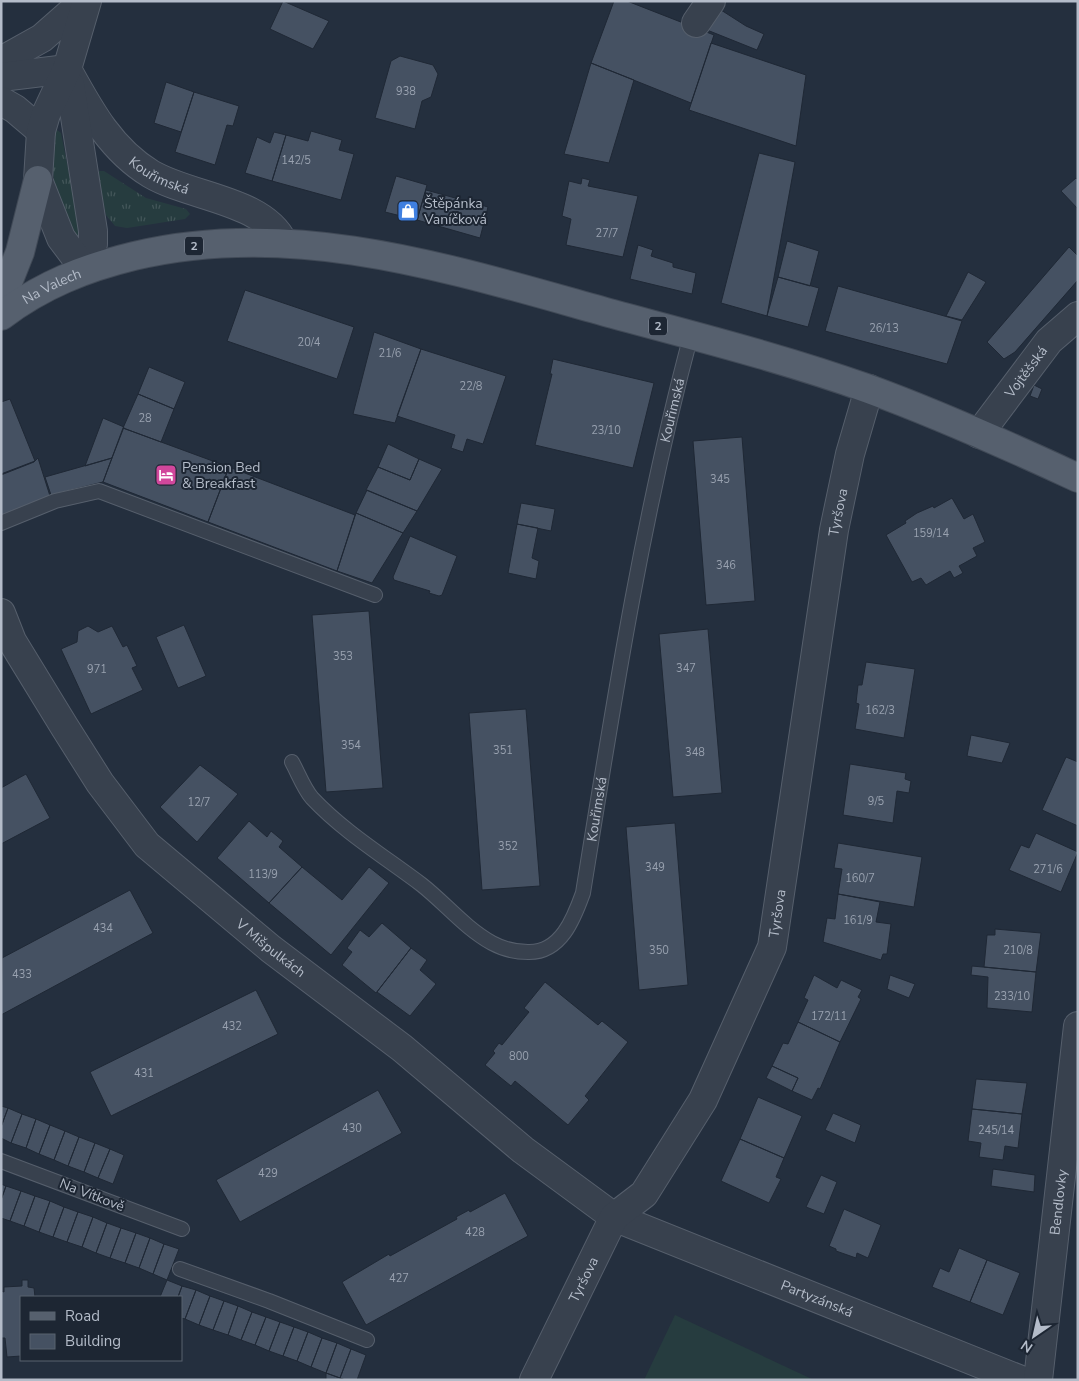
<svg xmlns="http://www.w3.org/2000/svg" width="1079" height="1381" font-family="'Nunito Sans',sans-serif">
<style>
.grass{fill:url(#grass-tufts)}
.pitch{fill:#263c3f}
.building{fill:#455162;stroke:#1f2835}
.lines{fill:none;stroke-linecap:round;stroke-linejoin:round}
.service-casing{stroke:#565f6c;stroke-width:16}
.minor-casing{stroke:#565f6c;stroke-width:30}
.tertiary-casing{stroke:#565f6c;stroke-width:30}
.primary-casing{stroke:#414a57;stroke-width:30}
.service{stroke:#38414e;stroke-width:14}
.minor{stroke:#38414e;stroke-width:28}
.tertiary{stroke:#38414e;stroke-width:28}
.primary{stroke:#56606e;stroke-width:28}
.labels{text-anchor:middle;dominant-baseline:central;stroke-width:4;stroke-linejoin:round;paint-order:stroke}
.number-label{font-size:11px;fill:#98a1af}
.shield{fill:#1d2633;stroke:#878f9c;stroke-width:1}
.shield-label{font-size:12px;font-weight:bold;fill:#b4bcc9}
.street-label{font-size:14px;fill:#b4bcc9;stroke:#1d2633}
.poi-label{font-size:14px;fill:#b4bcc9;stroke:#1d2633;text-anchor:start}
</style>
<defs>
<pattern id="grass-tufts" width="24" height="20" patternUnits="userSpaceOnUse" patternTransform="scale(1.25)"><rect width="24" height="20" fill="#263c3f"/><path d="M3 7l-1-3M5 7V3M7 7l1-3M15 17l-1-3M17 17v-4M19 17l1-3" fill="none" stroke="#435659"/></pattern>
</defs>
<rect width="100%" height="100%" fill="#242f3e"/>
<path class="grass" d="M57,130l4,3 20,100 -4,6 -20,-34 -4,-33v-38z
M99,171h5l42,27 40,11 4,5 -5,5 -58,9 -12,-2 -9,-11 -9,-38z"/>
<path class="pitch" d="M675,1315l139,65h-170z"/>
<path class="building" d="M283,1l46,20 -16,28 -43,-20z
M614,1h13l87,34 -23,68 -100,-40z
M721,10l25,16 18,8 -7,16 -50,-20z
M711,43l95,32 -10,71 -107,-36z
M400,56l33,9 5,9 -7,23 -9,4 -7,28 -40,-11 16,-57z
M591,63l43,17 -25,83 -45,-9z
M166,82l28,10 -13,40 -27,-9z
M194,92l45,14 -6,20 -6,-1 -12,40 -40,-13z
M311,131l31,9 -3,10 15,4 -13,46 -69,-19 14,-46 22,6z
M274,132l12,3 -14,46 -27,-8 12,-36 13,6z
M759,153l36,9 -28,154 -46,-13z
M396,176l31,9 -10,35 -32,-8z
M582,178l8,2 -2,6 50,10 -15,61 -57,-12 5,-26 -9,-3 7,-35 12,3z
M1076,178l2,2v29l-17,-18z
M426,190l62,17 -8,31 -63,-18z
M787,241l32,10 -9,35 -32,-9z
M638,245l15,5 -2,6 22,7v4l23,6 -4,21 -62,-15z
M1069,247l9,9v24l-63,72 -11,7 -17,-17z
M968,272l18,10 -24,38 -16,-4z
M778,277l41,11 -11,39 -41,-11z
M838,286l124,35 -15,43 -122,-33z
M245,290l109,37 -17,52 -110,-38z
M374,332l47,17 -26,74 -42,-9z
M421,349l85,27 -23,68 -16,-5 -4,13 -12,-4 4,-13 -58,-19z
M553,359l101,24 -21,85 -98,-23 17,-71h-2z
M149,367l36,15 -11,27 -36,-15z
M1034,385l8,4 -4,10 -8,-3z
M138,394l36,15 -13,33 -38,-14z
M10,399l25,62 -34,13v-72z
M103,418l21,9 -12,31 -27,8z
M123,428l106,39 -21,55 -105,-40z
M742,437l13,164 -49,4 -13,-164z
M388,444l31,15 -9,21 -32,-13z
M38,458l12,38 -49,20v-41l33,-13z
M112,458l-9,24 -52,13 -6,-18z
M419,459l23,10 -25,42 -51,-21 12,-23 32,13z
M229,467l126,48 -18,56 -129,-49z
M367,490l50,21 -14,22 -47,-20z
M952,498l12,21 9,-5 12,28 -12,6 4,8 -18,10 4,7 -9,5 -4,-7 -24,14 -5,-7 -9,4 -26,-47 20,-12 -1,-2 12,-8 16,-7 1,2z
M521,503l34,6 -4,22 -34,-7z
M356,513l47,20 -31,50 -35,-12z
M517,524l21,4 -6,30 7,3 -3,18 -28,-6z
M410,536l47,20 -15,39 -3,1 -10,-3 1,-2 -36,-11 -1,-3z
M369,611l14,177 -57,4 -14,-177z
M184,625l22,51 -28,12 -22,-51z
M88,626l10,6 14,-6 11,21 4,-2 10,21 -5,2 11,22 -52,24 -30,-65 16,-7 1,-11z
M708,629l14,164 -49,4 -14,-163z
M866,662l49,7 -11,69 -49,-9 4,-25 -3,-1 2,-18h4z
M526,709l14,177 -58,4 -13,-177z
M971,735l39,8 -8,20 -35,-7z
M1066,757l12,5v64l-36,-16z
M850,764l56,9 -1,6 6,2 -2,12 -12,-2 -4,32 -50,-8z
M200,765l38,29 -41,48 -37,-35z
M26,774l24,44 -49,26v-56z
M249,821l18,16 4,-6 12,10 -4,6 23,20 -33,36 -52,-45z
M675,823l13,162 -49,5 -13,-163z
M1036,833l42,19 -17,40 -52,-22 12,-25 8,3z
M838,843l84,14 -8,50 -76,-13 4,-25 -8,-1z
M302,867l40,33 27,-33 20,16 -58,72 -62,-52z
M130,890l23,43 -152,82 1,-57z
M838,894l42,8 -4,20 15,2 -4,30h-4l-2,6 -58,-18 4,-24 8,1z
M382,923l29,25 -35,45 -34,-28 10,-13 -5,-4 13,-18 9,7z
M995,929l46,4 -5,39 -52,-5 3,-32h8z
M411,948l16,12 -7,10 16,14 -26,32 -33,-24z
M972,966l64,6 -4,40 -45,-4 1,-31 -17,-2z
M814,975l23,13 4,-8 21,10 -4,7 3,2 -21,43 -42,-20 10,-22 -4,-2z
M890,975l25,9 -6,14 -22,-9z
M545,982l53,43 4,-4 26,21 -43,54 4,4 -21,25 -53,-44 -4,5 -26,-21 10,-12 -2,-2 6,-8 3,2 27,-33 -5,-4z
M256,990l22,44 -167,82 -21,-44z
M798,1022l42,20 -20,47 -2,-1 -6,12 -20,-9 6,-13 -26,-12 11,-23 5,1z
M772,1066l26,12 -6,13 -26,-13z
M976,1079l51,4 -5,31 -50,-5z
M378,1090l24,43 -162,89 -24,-42z
M758,1097l44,19 -18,42 -44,-19z
M1,1106l7,2 -7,19z
M8,1108l14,6 -11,29 -10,-5v-11z
M972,1109l50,5 -4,34 -13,-2 -2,14 -24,-3 2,-14 -13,-2z
M833,1113l28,12 -6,18 -30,-13z
M22,1114l14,5 -10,29 -15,-5z
M36,1119l14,6 -11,29 -13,-6z
M50,1125l15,6 -11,29 -15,-6z
M65,1131l14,6 -11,29 -14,-6z
M79,1137l16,6 -11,29 -16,-6z
M740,1139l44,19 -8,19 5,2 -12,24 -48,-22z
M95,1143l15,6 -12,29 -14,-6z
M110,1149l14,6 -11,29 -15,-6z
M993,1169l42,6 -1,17 -43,-6z
M821,1175l16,7 -13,32 -18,-7z
M1,1184l5,2 -5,14z
M6,1186l15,5 -11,30 -9,-3v-18z
M21,1191l14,5 -11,30 -14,-5z
M505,1193l23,43 -162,89 -24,-43 47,-28 1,2 67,-37 -1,-2 13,-7 1,2z
M35,1196l15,5 -11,31 -15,-6z
M50,1201l14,6 -11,30 -14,-5z
M64,1207l14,5 -11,30 -14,-5z
M844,1209l37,16 -13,33 -11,-5 -1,5 -20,-7v-2l-7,-3z
M78,1212l15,5 -11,30 -15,-5z
M93,1217l14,6 -11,30 -14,-6z
M107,1223l14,5 -11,30 -14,-5z
M121,1228l15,5 -11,30 -15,-5z
M136,1233l14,5 -11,30 -14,-5z
M150,1238l14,6 -11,30 -14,-6z
M164,1244l15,5 -12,31 -14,-6z
M959,1248l28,12 -17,42 -38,-15 8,-19 9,4z
M987,1260l33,13 -17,42 -33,-13z
M22,1280h6v7l6,1 1,9h-14v59l-14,1 -2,-19h-4v-47l3,1v-5l18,-1z
M167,1280l15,6 -4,11h-18z
M182,1286l14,4 -11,29 -4,-1v-21h-3z
M196,1290l14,6 -11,29 -14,-6z
M210,1296l14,5 -11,29 -14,-5z
M224,1301l14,5 -10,29 -15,-5z
M238,1306l14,6 -11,28 -13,-5z
M252,1312l14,5 -11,28 -14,-5z
M266,1317l14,5 -11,29 -14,-6z
M280,1322l14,5 -11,29 -14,-5z
M294,1327l14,5 -11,29 -14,-5z
M308,1332l14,6 -11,29 -14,-6z
M322,1338l15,5 -11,30 -15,-6z
M337,1343l14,6 -11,29 -14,-5z
M351,1349l15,6 -9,25h-12l-5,-2z
M326,1373l14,5 5,2h-19z"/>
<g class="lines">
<g class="service-casing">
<g id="service">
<path d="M1,523l54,-22 44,-10 276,104"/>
<path id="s1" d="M292,762c6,11 12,27 20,36 32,34 73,59 110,87 24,19 43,43 70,58 11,6 24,9 36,9 33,1 46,-34 55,-59 30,-187 59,-375 108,-558"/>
<path d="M1,1161l181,68"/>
<path d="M180,1269l89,32 98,39"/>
</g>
</g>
<g class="minor-casing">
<g id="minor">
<path d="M696,23l15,-22"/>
<path d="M1,61l41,-23 42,-37"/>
<path d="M1,77l66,-8"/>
<path d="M1,101l14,8 26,22"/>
<path id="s2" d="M979,434l70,-93 29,-25"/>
<path id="s3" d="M1,613l11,28 52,85 36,57 47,62 124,104 131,99 121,102 91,67 407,163"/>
<path id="s4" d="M534,1380l80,-163 30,-23 59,-94 69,-153 62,-417 16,-76 19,-65"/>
<path id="s5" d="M1038,1380l40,-354"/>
</g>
</g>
<g class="tertiary-casing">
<g id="tertiary">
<path id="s6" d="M67,69c22,40 43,80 84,105 39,23 112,26 132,68"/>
<path d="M70,85l23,146v13l-8,26"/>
<path d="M85,270l-24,-32 -23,-58 3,-49 5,-17 21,-45 20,-68"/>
</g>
</g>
<g class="primary-casing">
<g id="primary">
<path d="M1,300l19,-48 18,-72"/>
<path id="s7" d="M1,316c41,-31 84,-48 133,-60 163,-39 323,15 479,58 85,23 172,45 256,75 71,26 140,57 209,89"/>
</g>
</g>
<use href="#service" class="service"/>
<use href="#minor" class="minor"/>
<use href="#tertiary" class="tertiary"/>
<use href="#primary" class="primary"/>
</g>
<defs>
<g id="shop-square" transform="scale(1.125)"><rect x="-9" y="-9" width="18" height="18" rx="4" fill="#3f7fe0" stroke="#1d2633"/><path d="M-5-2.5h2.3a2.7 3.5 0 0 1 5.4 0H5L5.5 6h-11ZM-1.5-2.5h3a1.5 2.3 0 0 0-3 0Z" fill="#fff"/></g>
<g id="hotel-square" transform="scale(1.125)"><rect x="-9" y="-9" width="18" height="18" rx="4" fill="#d1479c" stroke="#1d2633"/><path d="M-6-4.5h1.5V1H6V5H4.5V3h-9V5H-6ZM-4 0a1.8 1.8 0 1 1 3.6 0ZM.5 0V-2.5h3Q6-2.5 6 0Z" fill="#fff"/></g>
</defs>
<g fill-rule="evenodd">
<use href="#shop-square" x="408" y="211"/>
<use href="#hotel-square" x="166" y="475"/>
</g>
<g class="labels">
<g class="number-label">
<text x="406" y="91">938</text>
<text x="296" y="160">142/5</text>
<text x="607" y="233">27/7</text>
<text x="884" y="328">26/13</text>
<text x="309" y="342">20/4</text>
<text x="390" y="353">21/6</text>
<text x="471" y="386">22/8</text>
<text x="145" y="418">28</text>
<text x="606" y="430">23/10</text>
<text x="720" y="479">345</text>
<text x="931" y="533">159/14</text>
<text x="726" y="565">346</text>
<text x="343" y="656">353</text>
<text x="686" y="668">347</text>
<text x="97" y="669">971</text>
<text x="880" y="710">162/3</text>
<text x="351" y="745">354</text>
<text x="503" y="750">351</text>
<text x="695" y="752">348</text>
<text x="876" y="801">9/5</text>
<text x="199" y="802">12/7</text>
<text x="508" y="846">352</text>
<text x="655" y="867">349</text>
<text x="1048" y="869">271/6</text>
<text x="263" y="874">113/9</text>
<text x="860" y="878">160/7</text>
<text x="858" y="920">161/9</text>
<text x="103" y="928">434</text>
<text x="659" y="950">350</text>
<text x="1018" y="950">210/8</text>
<text x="22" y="974">433</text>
<text x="1012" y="996">233/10</text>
<text x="829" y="1016">172/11</text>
<text x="232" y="1026">432</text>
<text x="519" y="1056">800</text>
<text x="144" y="1073">431</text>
<text x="352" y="1128">430</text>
<text x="996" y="1130">245/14</text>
<text x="268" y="1173">429</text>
<text x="475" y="1232">428</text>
<text x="399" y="1278">427</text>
</g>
<g class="shield">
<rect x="185" y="236.5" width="18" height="19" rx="4"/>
<rect x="649" y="316.5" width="18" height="19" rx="4"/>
</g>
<g class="shield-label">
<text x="194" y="246">2</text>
<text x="658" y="326">2</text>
</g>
<g class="street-label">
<text stroke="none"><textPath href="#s6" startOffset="144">Kouřimská</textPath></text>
<text stroke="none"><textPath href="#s7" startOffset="59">Na Valech</textPath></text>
<text stroke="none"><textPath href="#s2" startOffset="78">Vojtěšská</textPath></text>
<text stroke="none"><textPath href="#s1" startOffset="888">Kouřimská</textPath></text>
<text stroke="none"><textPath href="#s4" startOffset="938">Tyršova</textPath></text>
<text stroke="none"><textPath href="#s1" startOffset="482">Kouřimská</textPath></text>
<text stroke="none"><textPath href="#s4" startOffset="532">Tyršova</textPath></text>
<text stroke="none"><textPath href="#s3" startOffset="436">V Mišpulkách</textPath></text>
<text transform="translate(92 1195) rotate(21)">Na Vítkově</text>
<text stroke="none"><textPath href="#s5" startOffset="179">Bendlovky</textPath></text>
<text stroke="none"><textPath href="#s4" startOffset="112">Tyršova</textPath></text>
<text stroke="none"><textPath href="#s3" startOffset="1091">Partyzánská</textPath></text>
</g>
<g class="poi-label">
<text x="424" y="203">Štěpánka<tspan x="424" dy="16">Vaníčková</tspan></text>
<text x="182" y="467">Pension Bed<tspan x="182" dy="16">&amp; Breakfast</tspan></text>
</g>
</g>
<rect width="1079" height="1381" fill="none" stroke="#b4bcc9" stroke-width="5"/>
<rect x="20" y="1296" width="162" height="65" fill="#1d2633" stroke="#59626f"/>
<rect x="30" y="1312" width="25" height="8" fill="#56606e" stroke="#59626f"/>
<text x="65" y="1321" font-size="15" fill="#b4bcc9">Road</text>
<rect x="30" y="1334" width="25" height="15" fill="#455162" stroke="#59626f"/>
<text x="65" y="1346" font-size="15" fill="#b4bcc9">Building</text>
<g transform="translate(1034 1336) rotate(214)" stroke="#1d2633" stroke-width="4" paint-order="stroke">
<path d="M0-4L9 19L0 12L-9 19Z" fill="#b4bcc9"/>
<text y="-8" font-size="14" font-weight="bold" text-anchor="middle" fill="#b4bcc9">N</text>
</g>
</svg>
